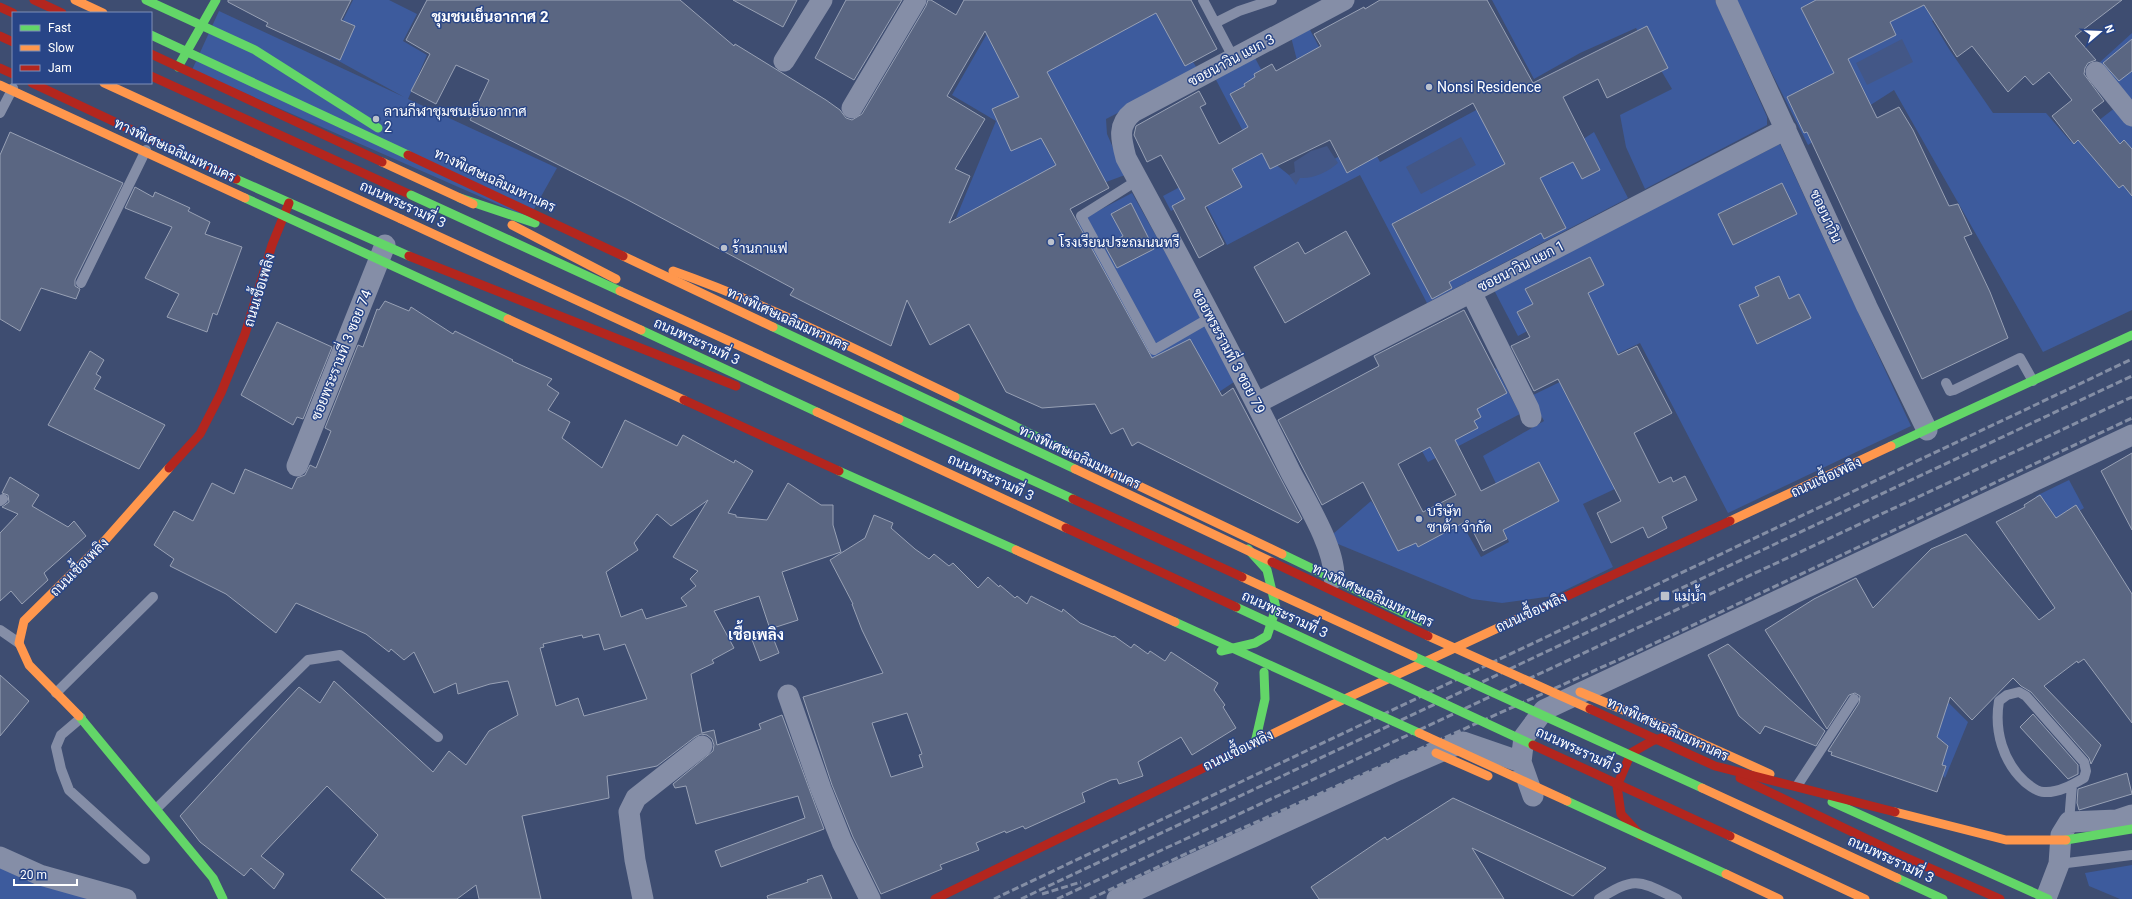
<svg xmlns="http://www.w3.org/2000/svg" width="2132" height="899" font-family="Roboto,Sarabun,sans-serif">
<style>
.green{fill:#3d5b9d}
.water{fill:#435787}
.building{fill:#5a6682;stroke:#98a1b5;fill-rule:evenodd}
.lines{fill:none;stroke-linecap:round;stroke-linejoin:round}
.lane{stroke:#858ea7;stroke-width:10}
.street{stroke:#858ea7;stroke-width:21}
.fast{stroke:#63d668;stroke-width:9}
.slow{stroke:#ff974d;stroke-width:9}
.jam{stroke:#b3261e;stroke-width:9}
.rail{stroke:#848ea5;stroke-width:3;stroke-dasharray:7 3;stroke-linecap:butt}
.fast-bridge{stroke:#63d668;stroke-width:9}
.slow-bridge{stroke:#ff974d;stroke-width:9}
.jam-bridge{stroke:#b3261e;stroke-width:9}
.poi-dot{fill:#bbc1cd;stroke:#284587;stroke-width:1.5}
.labels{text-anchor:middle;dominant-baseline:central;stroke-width:3;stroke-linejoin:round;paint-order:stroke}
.street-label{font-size:14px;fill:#fff;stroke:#284587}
.poi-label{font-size:14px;fill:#fff;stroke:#284587;text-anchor:start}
.neighbourhood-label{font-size:15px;font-weight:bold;fill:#fff;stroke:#284587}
</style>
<rect width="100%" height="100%" fill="#3e4d71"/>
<path class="green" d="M353,0h36l28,14 -14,27 24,14 -19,44 149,69 -28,50 -337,-148 27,-59 185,86 -78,-43z
M1162,0l25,53 12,18 -93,48 1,15 18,41 -27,10 -38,-13 -104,46 40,-97 -44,-26 44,-77z
M1492,0h223l52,117v8l-122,64 -19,-42 -6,-32 52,-26 -36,-61 -56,25 -46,26z
M1735,0h223l-26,21 17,28 44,64h53l25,29 45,-35 16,19v184l-89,42 -149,-262 -86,55z
M1309,28l71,134 124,-67 37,72 53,-35 34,66 -201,105 -67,-128 -133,70 -26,-50 -30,16 -8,-15 30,-16 63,-24 -42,-80 40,-20 10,19 10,88 20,16 58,-29 -45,-51 -16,-62z
M2132,33v67l-33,-37z
M1780,144l131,282 -183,87 -88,-170 -25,12 -31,-54 -66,35 -24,-46z
M1132,193l105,187 -45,30 -36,-35 -81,-152z
M1496,368l24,46 -92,48 -11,-20z
M1562,381l57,106 -36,17 30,63 -60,29 -51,7 -30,-4 -134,-55 -5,-10 38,-33 31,43 56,-27 23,40 28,-15 -14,-30 12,-5 -24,-51 61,-35 -13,-25z
M2069,480l15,28 -30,18 -18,-30z
M1884,639l84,83 -23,56 -81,-114z
M2132,865v34h-12l-31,-13 -4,-13z
M0,867l93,32h-93z"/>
<path class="water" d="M1902,39l11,23 -46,23 -11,-22z
M1461,137l15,28 -55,29 -15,-27z
M1327,146l11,17c-10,9 -25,16 -38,15l-4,7 -7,-10 6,-3 -1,-10 17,-11z"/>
<path class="building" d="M228,0h123l-10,20 14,6 -15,34 -74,-34 2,-3 -40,-21z
M427,0h253l54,46 1,-2 91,56 14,10 6,8 6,2 10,-6 64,-108 2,-6h3l25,15 8,-15h227l26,49 -32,17 -29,-53 -109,59 62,116 -39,21 82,149 38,-19 32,57 11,-8 69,131 -4,4 -160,-81 -6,4 -9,-18 -12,6 -16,-30 -53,4 -36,-16 -37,-68 -39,21 -23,-45 -16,46 -101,-51 4,-6 -166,-89 -158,-80 19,-40 -33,-15 -20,39 -25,-13 19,-37 -24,-14zM985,31l34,66 -27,12 19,42 30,-13 15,27 -107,58 21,-47 -15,-7 30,-50 -38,-23z
M733,0h64l-14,27z
M846,0h56l-48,80 -39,-22z
M1380,0h107l46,83 114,-57 21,42 -61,30 -9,-19 -35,18 37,73 -18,9 -9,-17 -33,16 26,50 -22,11 -3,-6 -92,49 3,6 -20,11 -40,-75 113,-60 -32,-61 -126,70 -17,-33 -60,29 -8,-16 -30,16 10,18 -37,20 19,37 -25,14 -27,-52 13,-7 -24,-44 -14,7 -13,-27 2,-9 63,-35 7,13 -6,3 19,37 29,-17 -18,-33 15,-8 -1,-2 11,-7 -1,-3 18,-10 4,7 45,-25 -7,-12 50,-27 1,2z
M1816,0h306l-47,36 21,24 -8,3 -3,5 -1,6 20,27 -12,9 28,34 4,-4 8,9v47l-9,-11 -4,3 -41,-48 -4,4 -22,-28 20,-16 -23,-28 -16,13 -8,-9 -17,16 -36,-46 -15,11 -33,-52 -34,17 6,13 -48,24 29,59 22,-11 14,23 36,76 9,-2 14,30 -8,3 26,55 18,46 -86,41 -115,-247 -3,1 -17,-36 47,-24 -33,-65z
M2132,39v32l-13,10 -16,-18z
M10,132l113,51 -48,97v6l5,3 -4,10 -35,-11 -21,43 -20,-12v-164z
M1782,183l15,31 -64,31 -15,-31z
M135,187l18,10 2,-5 35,16 -2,3 22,11 -5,12 37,13 -25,68 -4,-2 -6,19 -40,-15 12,-23 -34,-16 27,-51 -47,-19z
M1131,203l23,46 -37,19 -12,-22 18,-10 -12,-22z
M1346,231l24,43 -85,49 -31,-56 44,-25 7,12z
M1590,257l14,28 -16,8 30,62 19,-9 35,67 -38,20 25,50 12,-6 2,5 12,-6 12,24 -35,17 5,11 -19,10 -5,-11 -32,16 -14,-30 24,-12 -63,-122 -24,12 -23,-45 19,-9 -13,-25 16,-8 -8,-15z
M1779,276l10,23 10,-5 12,24 -54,26 -18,-39 20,-9 -4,-9z
M385,301l24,10 2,-4 42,27 2,-3 58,29 -1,1 40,18 -5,6 12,8 -11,17 22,12 -8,16 40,30 23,-48 52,26 6,-11 51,28 1,-3 18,11 -25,42 8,2v2l31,3 21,-37 33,22h12v20l8,27 -59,20 16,48 -28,9 -11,-33 -45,15 20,37 -22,12 2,3 -23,11 11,59 12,-3 3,15 44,-16 -2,-5 23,-9 42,114 -103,38 -6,-16 90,-33 -7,-22 -102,28 -10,-38 -11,2 -2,-4 40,-33 1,-6 -2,-6 -5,-4 -6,-1 -6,3 -38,29 -50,10 2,22 -87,18 19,83h-62l-3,-14 -19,14h-71l-35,-29 27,-35 -51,-49 -66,70 23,18 -10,15 -23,-21 -7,8 -44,-34 -20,-26 119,-129 21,16 14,-22 99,91 16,-21 17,14 23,-34 29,-16 -10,-34 -18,3 -32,10 -2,-11 -22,10 -20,-41 -10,8 -13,-11 -2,3 -23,-18 -70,-31 -20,30 -50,-39 -56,-28 4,-7 -20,-14 20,-34 19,10 19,-38 22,11 11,-25 47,20 5,-11 8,-3 5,-10 6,3 15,-37 -6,-3 33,-83 5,2 14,-38 2,1zM708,500l-35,57 25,14 -8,8 6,7 -15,12 6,8 -41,13 -4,-10 -21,8 -15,-45 32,-22 -4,-7 23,-29 14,12zM599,634l5,16 21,-6 22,55 -63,17 -6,-18 -22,8 -16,-58 4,-1 -1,-3 39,-9 1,3z
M1464,310l43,83 -30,16 4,8 -7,4 4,7 -23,12 26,51 58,-29 20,39 -56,29 4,9 -24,12 -13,-26 -4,3 -3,-5 -45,24 -2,-4 -18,8 -35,-69 -41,23 -44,-85 101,-54 -5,-10zM1430,447l26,48 -33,17 -25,-48z
M277,322l55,25 -29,72 -6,-2 -4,8 -52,-30z
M90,351l14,9 -8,14 5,3 -7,12 71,36 -26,44 -91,-44z
M2132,453v77l-31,-59z
M10,477l29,18 -7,11 36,21 6,-6 12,15 -42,37 4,7 -26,24 -11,-13 -11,10v-68l18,-19 -16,-7 7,-5 -1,-7 -6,-2z
M2040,495l16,23 20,-13 56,89v129l-48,-64 -6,4 -1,-2 -33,25 57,59 -10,19 -2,-6 -58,-66 -10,-6 -8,-8 -41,42 -22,-23 -13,40 11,9 -6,19 4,1 -9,26 -106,-37 1,-3 -4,-1 31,-48 1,-7 -5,-3 -6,2 -22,34 -62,-99 49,-31 42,-21 17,30 58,-59 35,-15 73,86 16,-12 -59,-86 29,-15 -1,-2z
M874,515l19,8 -2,5 24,21 14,10 5,-5 15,12 4,-3 25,25 10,-11 11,10 1,-2 15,13 2,-2 10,8 4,-8 31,16 1,-3 17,14 33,14 1,-1 17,12 3,-4 14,10 2,-3 15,10 6,-9 47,31 -4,7 11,15 -2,2 13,21 -44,27 -11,-18 -43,25 5,14 -24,8 -2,-5 -6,1 -29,13 3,9 -60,27 -2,-3 -17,7 -1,-2 -29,12 3,7 -39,15 2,4 -61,25 -28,-57 -21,-52 -29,-88 80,-24 -21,-43 -10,-26h1l-23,-44 35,-22zM907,713l15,41 -3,1 4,12 -32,10 -19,-54z
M770,630l9,23 -19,8 -9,-24z
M1728,644l97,87 -9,15 -51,-20 -5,8 -21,-18 -31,-61z
M0,675l29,26 -29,35z
M2033,714l45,51v9l-10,5 -48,-52z
M2127,773l5,21 -53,16 -2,-7 1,-14z
M1453,798l153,70 -33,28 -101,-48 32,51h-185l-8,-12 74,-50 2,3z
M822,875l10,24h-64l-1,-3 41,-14 -1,-2z"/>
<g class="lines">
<path class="lane" d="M1203,0l31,59
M1215,23l24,-12 33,-11
M0,113l13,-25
M1138,180l-57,36 73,134 57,-33
M81,283l65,-133
M1946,383l4,8 4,-1 66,-32 13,23
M0,501l3,-2
M0,630l19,13
M2019,692l7,4 58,66 2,9 -2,7c-12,7 -26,15 -40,14 -7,0 -14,-6 -19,-10 -22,-20 -31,-51 -26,-81l8,-6z
M56,693l97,-96
M81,718l-20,17 -5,12 5,22 8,21 76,69
M1797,786l57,-87
M157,808l151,-148 32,-5 98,82
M2069,822l3,-37
M2059,864l73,-9
M1599,899c37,-23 39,-19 78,0"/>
<path class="street" d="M1726,0l141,307 60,123
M784,61l38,-61
M2096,72l36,44
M852,108l64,-108
M1471,292l58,117 2,8
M1257,403l529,-274
M297,466l88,-221
M1334,578c1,-31 -29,-78 -44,-107 -52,-106 -108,-210 -164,-313 -5,-19 -9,-33 7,-46l211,-112
M788,695l33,94 21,53 28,57
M1533,796l-12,-34 3,-25 20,-27 588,-275
M0,857l40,18 86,24
M2046,898l13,-34 2,-29 8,-13 48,-2 15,-5
M643,899l-8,-39 -6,-48 7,-14 66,-52
M1117,899l281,-129 65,-28 58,20"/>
<path class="fast" d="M178,67l38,-67
M236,179l173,77
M460,198l75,25
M955,397l140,68
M1891,446l241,-111
M1282,554l139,67
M1221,651l34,-8 12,-7 9,-28 -9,-38 -19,-21
M79,716l134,162 10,21
M1255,743l10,-44 -1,-27
M1832,802l216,97"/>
<path class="slow" d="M75,0l28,13
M104,83l297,136
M382,162l91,42
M512,225l104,54
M673,271c97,34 189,82 282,126
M1095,465l187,89
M1730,521l161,-75
M1580,692l99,41 91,41
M79,716l-50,-51 -10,-22 5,-22 77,-76 68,-77
M1236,752l98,-48 207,-96
M1436,753l52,23"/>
<path class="jam" d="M34,0l28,13
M0,7l13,6
M0,36l13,6
M151,54l231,108
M0,68l13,6
M151,76l260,119
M32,83l204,96
M409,256l327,130
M169,468l31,-34 21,-41 24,-59 27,-89 17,-42
M1541,608l189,-87
M1740,778l158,76 102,45
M1641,836l-20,-22 -4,-28 14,-33 21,-12 19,-6
M935,899l301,-147"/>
<path class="rail" d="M1042,894l39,-12
M994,899l1138,-540
M1021,899l1111,-523
M1057,899l1075,-502
M1090,899l104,-49 444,-199 494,-233"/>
<path class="fast-bridge" d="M146,0l109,50 123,78
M151,35l257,120
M411,195l209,96
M245,198l263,121
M773,327l302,142
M641,330l176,82
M899,419l174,80
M839,471l177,79
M1236,607l297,138
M1175,622l244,111
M1413,656l289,132
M1567,801l159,73
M2066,840l66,-11
M1897,878l46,21"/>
<path class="slow-bridge" d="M0,85l245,113
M401,219l240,111
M623,256l150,71
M620,291l279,128
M508,319l176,81
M817,412l249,116
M1075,469l197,93
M1016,550l159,72
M1242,577l171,79
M1428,636l162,73
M1419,733l148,68
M1702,788l195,90
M1895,812l111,28h60
M1730,836l135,63
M1726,874l53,25"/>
<path class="jam-bridge" d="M408,155l215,101
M684,400l155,71
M1073,499l169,78
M1066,528l170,79
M1272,562l156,74
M1590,709l125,57 180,46
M1533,745l197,91"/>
</g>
<g class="poi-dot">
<circle cx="1429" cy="87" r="4"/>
<circle cx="376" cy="119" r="4"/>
<circle cx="1051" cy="242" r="4"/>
<circle cx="724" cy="248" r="4"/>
<circle cx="1419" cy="519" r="4"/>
<rect x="1660" y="591" width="10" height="10" rx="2"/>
</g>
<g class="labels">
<g class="street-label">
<text transform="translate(1231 60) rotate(-28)">ซอยนาวิน แยก 3</text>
<text transform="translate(175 150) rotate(25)">ทางพิเศษเฉลิมมหานคร</text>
<text transform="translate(495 180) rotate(25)">ทางพิเศษเฉลิมมหานคร</text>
<text transform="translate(403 204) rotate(25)">ถนนพระรามที่ 3</text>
<text transform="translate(1826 216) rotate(65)">ซอยนาวิน</text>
<text transform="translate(1521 266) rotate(-27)">ซอยนาวิน แยก 1</text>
<text transform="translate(259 290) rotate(-73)">ถนนเชื้อเพลิง</text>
<text transform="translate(788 319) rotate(25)">ทางพิเศษเฉลิมมหานคร</text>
<text transform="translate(697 341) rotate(25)">ถนนพระรามที่ 3</text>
<text transform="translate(1229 351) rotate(62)">ซอยพระรามที่ 3 ซอย 79</text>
<text transform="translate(341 355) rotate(-68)">ซอยพระรามที่ 3 ซอย 74</text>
<text transform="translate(1080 457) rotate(25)">ทางพิเศษเฉลิมมหานคร</text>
<text transform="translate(991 477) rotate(25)">ถนนพระรามที่ 3</text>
<text transform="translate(1826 477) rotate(-25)">ถนนเชื้อเพลิง</text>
<text transform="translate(79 567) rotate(-45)">ถนนเชื้อเพลิง</text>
<text transform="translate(1373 595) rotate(25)">ทางพิเศษเฉลิมมหานคร</text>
<text transform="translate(1531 612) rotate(-25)">ถนนเชื้อเพลิง</text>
<text transform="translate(1285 614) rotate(25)">ถนนพระรามที่ 3</text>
<text transform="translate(1668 729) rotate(25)">ทางพิเศษเฉลิมมหานคร</text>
<text transform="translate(1238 750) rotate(-26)">ถนนเชื้อเพลิง</text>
<text transform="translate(1579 750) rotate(25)">ถนนพระรามที่ 3</text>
<text transform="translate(1891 859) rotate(25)">ถนนพระรามที่ 3</text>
</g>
<g class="poi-label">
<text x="1437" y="87">Nonsi Residence</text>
<text x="384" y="111">ลานกีฬาชุมชนเย็นอากาศ<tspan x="384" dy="16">2</tspan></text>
<text x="1059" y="242">โรงเรียนประถมนนทรี</text>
<text x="732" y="248">ร้านกาแฟ</text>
<text x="1427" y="511">บริษัท<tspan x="1427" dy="16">ซาต้า จำกัด</tspan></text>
<text x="1674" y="596">แม่น้ำ</text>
</g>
<g class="neighbourhood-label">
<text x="490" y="17">ชุมชนเย็นอากาศ 2</text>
<text x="756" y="635">เชื้อเพลิง</text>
</g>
</g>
<rect x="12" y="12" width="140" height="72" fill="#284587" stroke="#7e8fb7"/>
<rect x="20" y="25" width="20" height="6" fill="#63d668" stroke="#7e8fb7"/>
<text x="48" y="32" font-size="12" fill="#ffffff">Fast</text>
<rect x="20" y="45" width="20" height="6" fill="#ff974d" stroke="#7e8fb7"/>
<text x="48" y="52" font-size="12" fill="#ffffff">Slow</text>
<rect x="20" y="65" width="20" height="6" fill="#b3261e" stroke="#7e8fb7"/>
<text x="48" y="72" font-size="12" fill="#ffffff">Jam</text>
<g transform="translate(2100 32) rotate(71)" stroke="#284587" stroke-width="3" paint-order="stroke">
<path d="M0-3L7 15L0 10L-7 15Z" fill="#ffffff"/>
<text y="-6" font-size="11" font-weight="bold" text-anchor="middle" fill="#ffffff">N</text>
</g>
<path d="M14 879v6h63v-6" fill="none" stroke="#ffffff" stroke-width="2"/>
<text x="20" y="879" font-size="12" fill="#ffffff" stroke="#284587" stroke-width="3" paint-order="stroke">20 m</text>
</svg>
